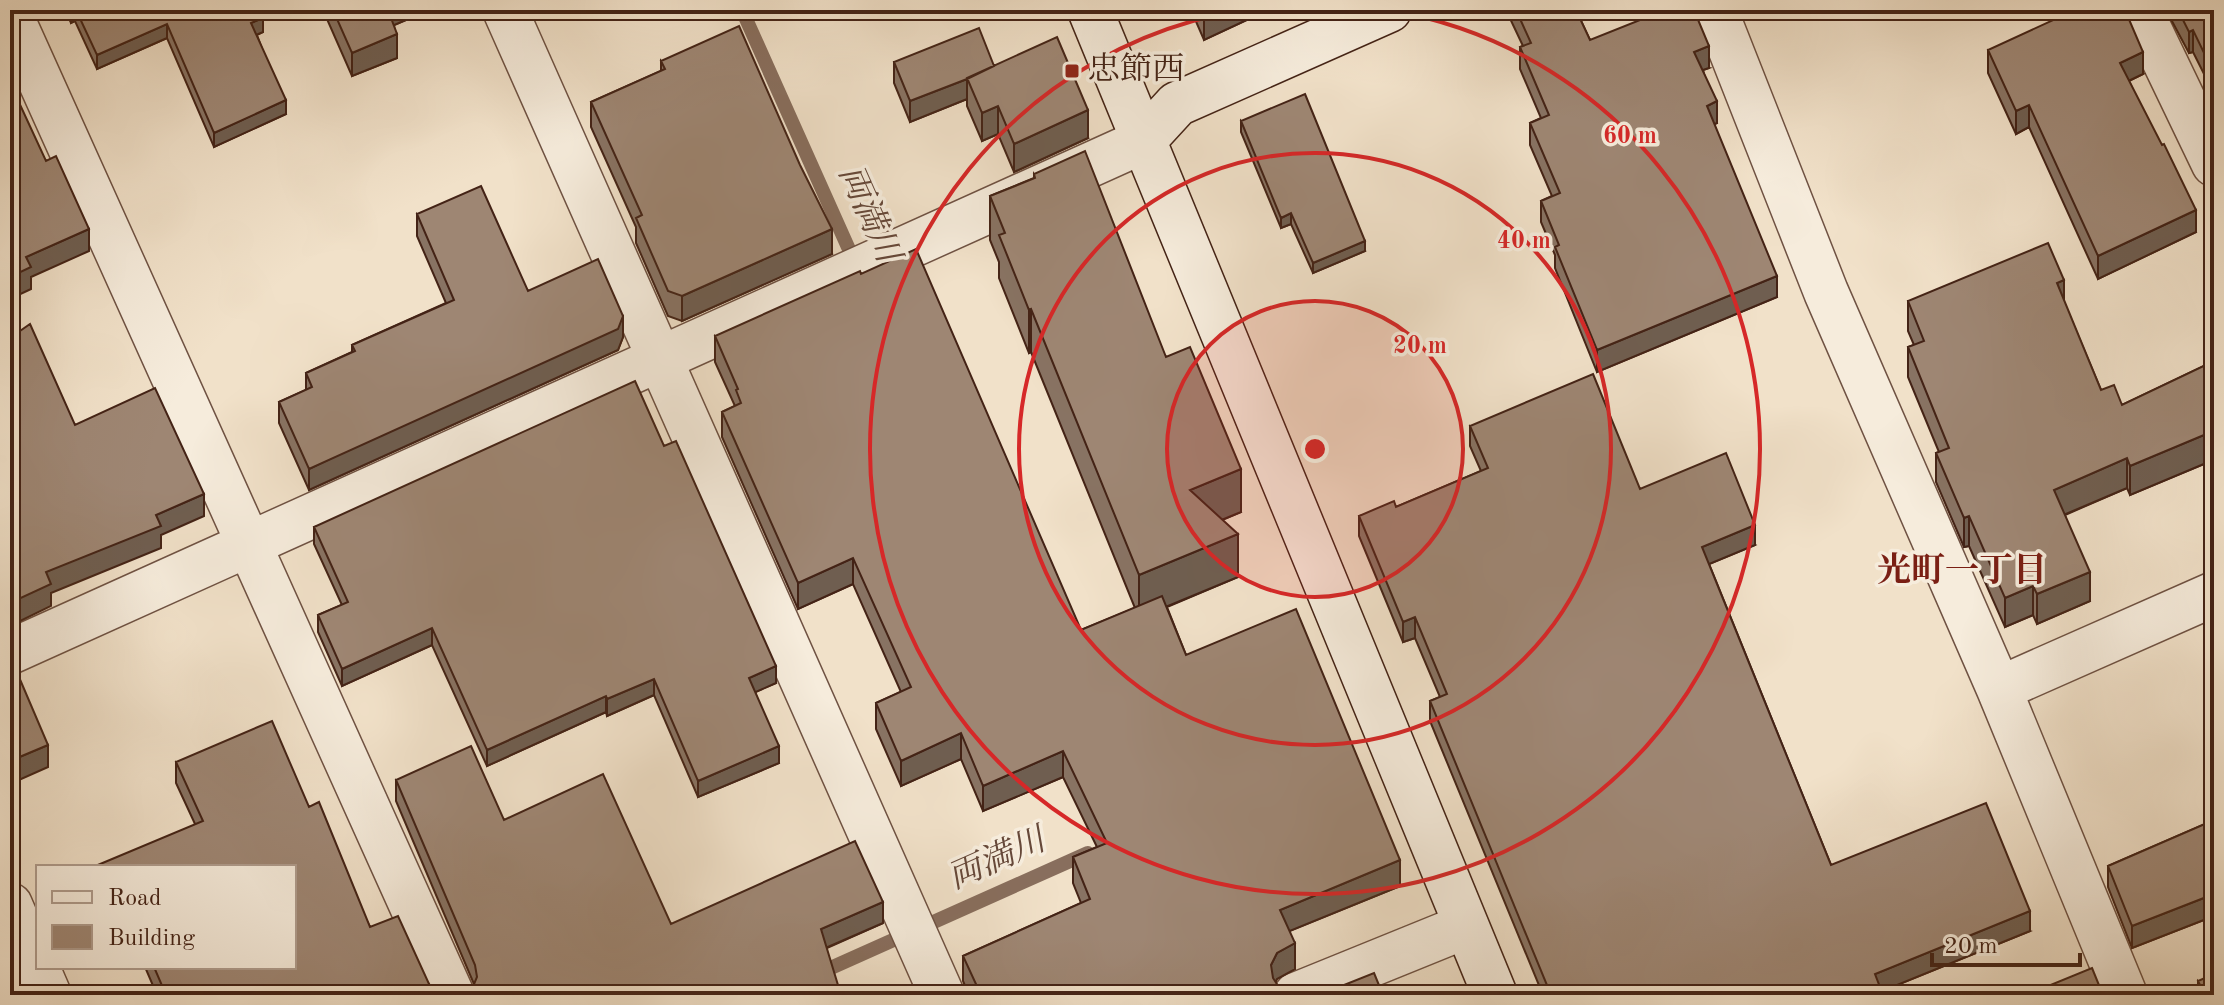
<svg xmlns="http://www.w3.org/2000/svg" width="2224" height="1005" font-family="'Old Standard TT','Noto Serif JP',serif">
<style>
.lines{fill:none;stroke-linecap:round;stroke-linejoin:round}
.stream{stroke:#886e5d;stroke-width:14}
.street-casing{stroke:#6f5243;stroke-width:47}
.secondary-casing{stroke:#442316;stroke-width:47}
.street{stroke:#f6ecdc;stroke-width:44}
.secondary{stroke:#f6ecdc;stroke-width:44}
.wall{fill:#887363;stroke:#442316;stroke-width:2}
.shaded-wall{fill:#6f5e50;stroke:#442316;stroke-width:2}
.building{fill:#9e8673;stroke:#442316;stroke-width:2}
.ring{fill:none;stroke:#d62828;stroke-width:4}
.poi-dot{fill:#8f2418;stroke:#f6ecdc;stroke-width:3}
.labels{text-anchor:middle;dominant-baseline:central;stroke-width:7;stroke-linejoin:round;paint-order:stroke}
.poi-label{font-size:32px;fill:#442316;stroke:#f6ecdc;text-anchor:start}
.water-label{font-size:34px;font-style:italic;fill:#664839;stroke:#f6ecdc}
.neighbourhood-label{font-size:34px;font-weight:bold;fill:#7a1f14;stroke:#f6ecdc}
.centre{fill:#d62828;stroke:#f6ecdc;stroke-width:4}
.ring-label{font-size:24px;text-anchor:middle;font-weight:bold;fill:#d62828;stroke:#f6ecdc;stroke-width:7;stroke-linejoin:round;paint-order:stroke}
</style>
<rect width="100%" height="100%" fill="#f1e1c9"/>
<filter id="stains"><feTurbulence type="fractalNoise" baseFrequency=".0025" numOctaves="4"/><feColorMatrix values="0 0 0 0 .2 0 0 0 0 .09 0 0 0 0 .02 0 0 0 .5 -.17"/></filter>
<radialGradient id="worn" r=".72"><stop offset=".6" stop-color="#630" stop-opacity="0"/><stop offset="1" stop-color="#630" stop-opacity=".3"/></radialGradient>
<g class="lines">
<path class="stream" d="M742,10l114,255
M815,975l273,-122"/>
<g class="street-casing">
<path id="street" d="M505,10l437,985
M1715,10l111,282 173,397 126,306
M2140,10l74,154
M10,14l442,981
M10,652l1133,-511
M1999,689l215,-95
M10,905l39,90
M1296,995l170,-69"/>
</g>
<g class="secondary-casing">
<path id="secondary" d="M1090,10l405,985
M1143,141l34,-37 212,-94"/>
</g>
<use href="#street" class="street"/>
<use href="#secondary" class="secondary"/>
</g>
<path class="wall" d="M65,10h194l4,22 -6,3 29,79 -72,33 -47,-109 -70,31 -22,-48 -4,2z
M323,10h104v1l-33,14 3,33 -45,18z
M1191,10h77l-64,30z
M1506,10h70l14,30 119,28 -6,2 14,53 -3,1 63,173 -180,75 -42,-104v-13l-14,-33v-21l11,-5 -22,-51v-22l11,-5 -21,-49v-22l3,-1z
M2166,10h48v70l-3,-7 -6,3 -12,-24 -4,1z
M1988,50l155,24 -14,7 67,151 -98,47 -69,-152 -13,7 -28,-61z
M661,61l171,193 -150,67 -14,-5 -32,-73v-16l-45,-100v-25l70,-31z
M894,62l100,4 94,72 -74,34 -16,-38 -16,7 -15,-35v-7l-57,23 -16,-39z
M1241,121l124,130 -52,22 -22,-49 -10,4 -40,-96z
M1034,174l132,183 75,155 -19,8 16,57 -71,30 19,48 214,231 -111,45 6,38 -18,10 -2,3 5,7 13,5 25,1h-349l-6,-14v-25l118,-53 -8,-20v-26l24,-10 -34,-70 -80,34 -22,-52 -60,27 -25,-57v-26l25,-11 -48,-108 -55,25 -76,-172v-25l13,-6 -20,-44v-26l366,294 54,-22 -104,-256 -2,1 -30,-75v-16l-9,-22v-44l44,-18z
M417,214l111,77 95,46 -5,13 -309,140 -30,-67v-21l27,-12v-17l46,-21v-7l94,-42 -29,-67z
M1908,301l156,1 37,88 21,15 92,-44v105l-3,-5 -81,34 -3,-7 -62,27 25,86 -53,23 -4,-9 -28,12 -36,-81 -5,1 -28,-65v-29l3,-1 -31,-75v-30l6,-2 -6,-14z
M1470,426l170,63 115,56 -46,19 122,301 199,66 -148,60 1,4h-340l-113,-274v-20l10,-4 -25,-59 -12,4 -44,-106v-20l37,-9 85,-36 -11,-25z
M664,446l112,237 -21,9 24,71 -81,34 -44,-102 -47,21 -1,-4 -119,54 -55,-121 -90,41 -24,-54v-17l24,-10 -28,-61v-17z
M176,762l133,45 61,120 59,57 8,10 3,1h-283l-12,-28h149l-99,-143 -19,-41z
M396,780l108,40 167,104 212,-1 -56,25 -355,41 2,-5 -78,-183z
M2214,820v96l-82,32 -24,-61v-21z
M2198,981l16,14h-16z"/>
<path class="shaded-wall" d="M71,10h4v11l-4,2z
M385,10h42v1l-42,18z
M1204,10h64l-64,30z
M263,18v14l-12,5v-14z
M167,24v14l-70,31v-14z
M2193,30v22l-4,1v-21z
M397,34v24l-45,18v-23z
M1709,46v22l-15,5v-21z
M2143,52v22l-23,11v-22z
M2211,52v21l-6,3v-21z
M967,79v20l-57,23v-21z
M286,100v14l-72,33v-14z
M1717,101v22l-10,4v-21z
M2029,105v22l-13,7v-23z
M998,106v28l-16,7v-28z
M1088,110v28l-74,34v-28z
M2196,210v22l-98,47v-23z
M1291,213v11l-10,4v-10z
M89,229v22l-58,26v12l-21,10v-22l16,-20z
M832,229v25l-150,67v-25z
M1365,241v10l-52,22v-10z
M1777,276v21l-180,75v-22z
M2064,280v29l-7,-26z
M1031,309v43l-2,1v-43z
M623,316v21l-5,13 -309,140v-21z
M2211,432v29l-81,34v-29z
M2127,458v30l-73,31v-29z
M1241,469v43l-51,21v-43z
M204,494v22l-43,19v13l-110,45v13l-41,20v-23l36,-31 110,-57z
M1969,516v30l-5,1v-29z
M1755,525v20l-53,22v-20z
M1238,534v43l-99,41v-43z
M853,558v26l-55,25v-26z
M2090,572v29l-53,23v-30z
M2033,586v29l-28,12v-29z
M1415,617v21l-12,4v-20z
M432,628v17l-90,41v-17z
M776,666v17l-27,12v-17z
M654,679v16l-47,21v-17z
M606,696v16l-119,54v-16z
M961,733v26l-60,27v-25z
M48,745v22l-38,17v-23z
M779,746v17l-81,34v-16z
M1063,751v26l-80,34v-25z
M1400,860v26l-120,49v-25z
M2214,894v22l-82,32v-22z
M883,902v21l-62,27v-21z
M2030,911v20l-155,63v-20z
M1295,943v26l-18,10 -6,12v-26l6,-12z"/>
<path class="building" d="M76,10h183l4,8 -12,5 35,77 -72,33 -47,-109 -70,31z
M333,10h55l9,24 -45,19z
M1516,10h60l14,30 75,-30h29l15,36 -15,6 23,49 -10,5 70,170 -180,74 -42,-103 4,-2 -18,-44 19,-8 -30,-70 19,-8 -29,-68 11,-4z
M2075,10h50l18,42 -23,11 42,82 2,-1 32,66 -98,46 -69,-151 -13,6 -28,-61z
M2178,10h36v48l-3,-6 -6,3 -12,-25 -4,2z
M739,26l61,139 32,64 -150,67 -14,-5 -32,-73 6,-3 -51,-113 74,-33 -4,-8z
M979,28l15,38 -27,13 -57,22 -16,-39z
M1057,37l31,73 -74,34 -16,-38 -16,7 -15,-35z
M10,83l36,78 10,-5 33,73 -63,28 5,10 -21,10z
M1305,94l60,147 -52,22 -22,-50 -10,5 -40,-97z
M1085,151l81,206 24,-10 51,122 -51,21 48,44 -99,41 -108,-266 -2,1 -30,-75 6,-2 -15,-37 45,-18 -1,-4z
M481,186l47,105 70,-32 25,57 -5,13 -309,140 -30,-67 33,-15 -6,-14 49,-22 -3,-6 102,-45 -37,-86z
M2048,243l16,37 -7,3 44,107 13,-5 8,20 92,-44v76l-3,-5 -81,34 -3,-8 -73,32 36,82 -53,22 -4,-8 -28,12 -36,-82 -5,2 -28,-65 13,-5 -41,-101 16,-6 -16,-40z
M916,249l165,381 81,-34 24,59 110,-46 104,251 -120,50 15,33 -18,10 -6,12 2,13 7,11 13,5 22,-5 3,6h-337l-18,-39 127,-57 -17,-42 34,-14 -44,-92 -80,35 -22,-53 -60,28 -25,-58 35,-16 -58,-129 -55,25 -76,-171 19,-9 -5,-13 2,-1 -23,-53 145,-65 1,3z
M30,324l45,101 80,-37 49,106 -48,21 5,11 -115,46 5,12 -41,19v-265z
M1593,374l47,115 86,-36 29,72 -53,22 129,318 155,-62 44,108 -155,63 8,21h-332l-121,-294 17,-7 -32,-77 -12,5 -44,-106 35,-15 2,6 92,-39 -18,-42z
M635,381l29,65 12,-5 100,225 -27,12 30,68 -81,35 -44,-102 -47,20 -1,-3 -119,54 -55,-122 -90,41 -24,-54 30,-13 -34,-75z
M10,656l38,89 -38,16z
M272,721l37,86 10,-5 51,125 28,-11 31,68 8,10 3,1h-274l-12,-28h140v-100h-201l110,-46 -27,-59z
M471,746l33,74 99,-46 68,150 184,-83 28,61 -62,27 20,66h-377l8,-6 5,-12 -2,-12 -79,-185z
M2214,820v74l-82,32 -24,-60z
M2092,968l11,27h-77z
M1374,973l9,22h-64z
M2214,974v21h-9l-7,-14z"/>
<circle cx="1315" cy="449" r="148" fill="#d62828" fill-opacity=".12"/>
<g class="ring">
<circle cx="1315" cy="449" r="148"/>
<circle cx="1315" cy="449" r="296"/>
<path d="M1388 10A445 445 0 1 1 1242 10"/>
</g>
<rect class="poi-dot" x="1064" y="63" width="16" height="16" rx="4"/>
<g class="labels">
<g class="poi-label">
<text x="1088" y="71">忠節西</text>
</g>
<g class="water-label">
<text transform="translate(868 214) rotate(66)">両満川</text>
<text transform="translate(997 860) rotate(-24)">両満川</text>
</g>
<g class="neighbourhood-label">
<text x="1962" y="572">光町一丁目</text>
</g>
</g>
<circle cx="1315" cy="449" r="12" class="centre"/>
<g class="ring-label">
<text x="1630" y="143">60 m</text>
<text x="1524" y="248">40 m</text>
<text x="1420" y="353">20 m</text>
</g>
<rect width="2224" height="1005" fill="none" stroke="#f1e1c9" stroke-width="40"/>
<rect x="12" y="12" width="2200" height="981" fill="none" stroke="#442316" stroke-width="4"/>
<rect x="20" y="20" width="2184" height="965" fill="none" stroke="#442316" stroke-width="2"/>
<rect x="36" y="865" width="260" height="104" fill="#f6ecdc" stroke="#af9c8d" stroke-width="2"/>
<rect x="52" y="891" width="40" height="12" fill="#f6ecdc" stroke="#af9c8d" stroke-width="2"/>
<text x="108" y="905" font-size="24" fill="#442316">Road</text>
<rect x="52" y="925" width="40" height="24" fill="#9e8673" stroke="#af9c8d" stroke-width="2"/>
<text x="108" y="945" font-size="24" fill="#442316">Building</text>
<path d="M1932 953v12h148v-12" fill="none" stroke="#442316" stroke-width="4"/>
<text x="1944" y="953" font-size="24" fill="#442316" stroke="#f6ecdc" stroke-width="6" paint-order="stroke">20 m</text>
<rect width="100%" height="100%" filter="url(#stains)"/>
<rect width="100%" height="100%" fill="url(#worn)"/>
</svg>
